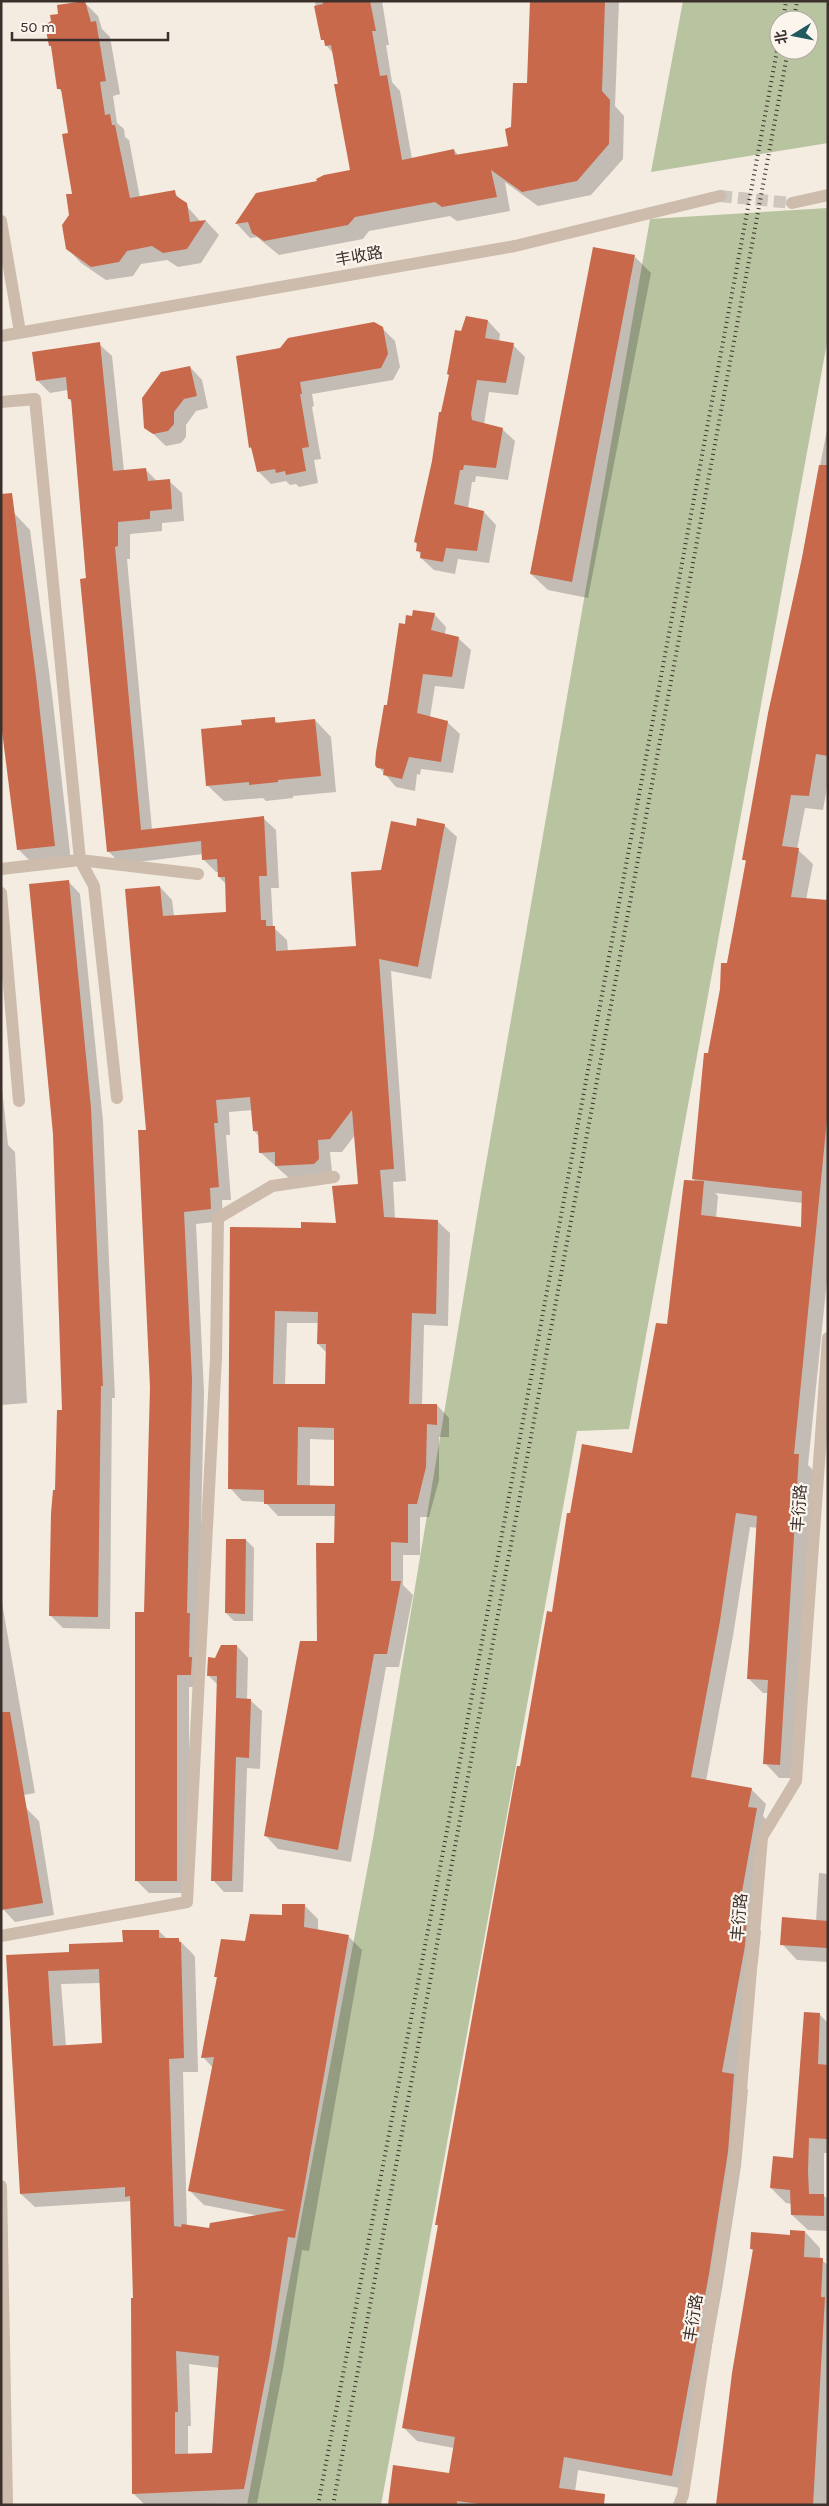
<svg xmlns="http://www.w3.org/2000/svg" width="829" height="2506" font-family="Karla,'Noto Sans SC',sans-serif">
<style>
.green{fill:#b8c4a0;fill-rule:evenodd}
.shadow{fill:#0003;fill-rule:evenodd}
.building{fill:#c8694b;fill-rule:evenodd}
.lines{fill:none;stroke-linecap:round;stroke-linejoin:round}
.minor-tunnel{stroke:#cfc6bd;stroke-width:12;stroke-dasharray:12 6;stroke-linecap:butt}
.minor{stroke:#cdbbac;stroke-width:12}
.rail{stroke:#3b302b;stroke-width:4;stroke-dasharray:1 4;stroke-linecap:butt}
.labels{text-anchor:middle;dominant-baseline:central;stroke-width:4.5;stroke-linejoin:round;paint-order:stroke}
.street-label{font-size:16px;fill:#3b302b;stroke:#fbf5ee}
</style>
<rect width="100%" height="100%" fill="#f4ebe1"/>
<path class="green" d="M683,1h145v142l-177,29zM779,20h30v30h-30z
M828,208v129l-199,1092 -52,2 -196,1074h-134l126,-666 107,-641 170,-979z"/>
<path class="shadow" d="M315,1h67l7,44h-3l6,37 8,9 12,68 42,-9 5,6 50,-9 3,-19 16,-44 4,-83h87l-4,105 9,10 -1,43 -32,36 -53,11 -33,-24 5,29 -53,10 -7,-5 -81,15 -6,8 -84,16 -22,-18 -7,1 -13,-14 19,-30 62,-12 33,-11 -18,-118 -7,-8 -8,-20z
M84,2l14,14 4,13 8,8 10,57 -7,2 4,27 7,6 1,8 4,3 11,58 34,-6 27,30 5,-1 13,14 -18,28 -23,4 -11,-7 -26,4 -8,12 -27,4 -25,-17 -14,-15 6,-53 -4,-61 -6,-41 -4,-4 -6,-41 -3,-3 10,-30z
M635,257l16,16 -63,325 -40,-8 -17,-16z
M466,317l22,4 12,13 -1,8 14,3 12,12 -7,38 -29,-3 -5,32 18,5 13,12 -7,39 -32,-4 -1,6h-3l-4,26 16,4 12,13 -7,38 -31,-4 -3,15 -21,-4 -13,-12 -5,-16 26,-128z
M382,328l13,13 5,26 -7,13 -81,14 2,12 -2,1 9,52 -7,1 4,23 -19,4 -3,-3 -6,1 -4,-4 -15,3 -13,-13 -5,-20 -3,-4 -13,-90z
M99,344l13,12 12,115 22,-1 12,12 11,-1 13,12 2,28 -22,2v8l-32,3v25h-3l25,271 111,-12 13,12 3,58h-8l2,39 14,13 1,12 70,-5 25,-76 34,-44 27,-2 13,12 -26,142 -40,-8 15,210 -13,1 2,37 42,2 13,12 -2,93 -24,-1 -2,80h15l12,13v19h-10v43l-10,37h-9v38h-17v30l10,10 -14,72h-13l-35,195 -73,-13 -12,-13 52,-194 18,-98v-28h-58l-13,-14 -23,-1 -12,-13 1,-259h71l35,-5 22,-39 -4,-50 -13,17h-12l2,20 -43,6 -29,-26 -1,-16 -5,-5 -1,-21 -24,2 1,23h-4l5,65h-9l1,21 -27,3 8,168 -5,232 4,63h-14v206h-40l-12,-12 15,-494 -5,-256 13,-244 12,13 2,16 54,-3 -2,-29 -7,-7v-5h-3l-13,-13v-5l-82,10 -13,-13 -36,-449 -3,-3 -1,-9 -18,3 -13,-13zM287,1323h32l-1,21 9,9 -1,33 -41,-1zM310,1439l25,1v48l-25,-1z
M190,367l12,13 6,28 -12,3 -10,14v12l-5,6 -15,3 -20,-19z
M828,425v357l-5,28 -18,-2 -8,41 16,15 -7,36 20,1 2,-21v390l-20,195 5,5 -19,308h-15l-14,-15 3,-70h-5l-14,-14 9,-151 -8,-1 -17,109 -27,145 45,8 15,15 -3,12 7,8 -17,99 8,8 -3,30 -20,118 10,11 -7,76 -19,123 -36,200 -108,-19 -3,22 22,13h-208l61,-31 4,-26 -37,-7 -14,-14 36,-200 -3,-3 135,-709 62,-61 35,-129 28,-143 -3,-4 16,-124 38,-192 -4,-3zM715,1193l88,10 -1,25 -86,-10 2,-22z
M14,513l16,17 22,164 19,168 -36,4 -17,-17z
M434,614l12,13 -1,7 13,4 13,12 -7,39 -29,-3 -5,31 17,5 13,12 -7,39 -32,-4 -1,6 -3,-1 -2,17 -19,-4 -19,-22 23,-141 6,1z
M274,719l5,5 36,-4 16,17 5,55 -43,4v2l-27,3 -3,-3 -39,3 -17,-16 36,-58z
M68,881l12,13 23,227 12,277h-3l-2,231 -47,-1 -12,-12 5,-124 7,-80z
M1,1079l7,66 7,7 12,251 -26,2z
M246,1540l8,8 -1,73h-19l-8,-8z
M1,1597l34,196 -34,6z
M237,1646l11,12 -1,42h3l12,11 -2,58 -13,-1 -4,124h-19l-11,-12 5,-195 -10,-10 7,-16z
M26,1808l13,13 15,94 -39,7 -12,-13z
M819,1873l9,1v88l-31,-2 -15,-16 34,-22z
M304,1905l14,14v12l31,6 13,13 -53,301 -7,-1 -19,119 -26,134 -112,2 -12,-12 1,-194 -2,-98 -97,6 -14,-13 -13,-237 63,-4 53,-10 35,-12 8,8h11l14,14 3,4 3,115h-15l4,154 23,3 50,-13 -56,-11 -14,-14 23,-123 -10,-11 15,-78 -3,-3 31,-33zM100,1983l3,61 -37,2 -5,-62zM189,2364l31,4 -7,86 -25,1v-29h3z
M820,2015l8,8v130h-4v43l4,3v32l-20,-1 -16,-15v-11l-6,-1 -15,-15 23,-29z
M805,2232l15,16v11l8,6v240h-111l37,-254 -3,-2z"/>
<path class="building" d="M85,1l6,21 5,-1 10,60 -6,1 5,33 5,-1 2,11h3l15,73 45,-8 1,6 11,7 3,19 16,-2 -19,29 -24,4 -11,-7 -25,5 -8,11 -28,5 -25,-18 -4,-24 7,-10 -3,-21h6l-10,-60 6,-1 -7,-44h-4l-6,-43h-2l-4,-21 6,-4 -1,-6 8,-1 -1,-9z
M323,1h47l6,30h-4l8,45 7,-1 15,85 52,-11 1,6 53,-9 -3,-17 6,-2 2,-44h14l3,-82h75l-3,90 8,9 -1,44 -32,37 -55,11 -31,-22 6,27 -55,10 -7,-5 -80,15 -7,8 -84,16 -12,-8 -4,-11 -13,2 21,-31 61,-12 -1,-2 8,-4 26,-5 -16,-86h4l-7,-39 -6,1 -1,-6h-3l-7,-34 9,-2z
M593,247l42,8 -63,327 -42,-8z
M466,316l22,4 -3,18 29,5 -8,40 -29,-3 -6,34 1,6 31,8 -7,40 -32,-3 -1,5h-3l-6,34 30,7 -7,40 -31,-3 -3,14 -23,-4 1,-6 -5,-1 1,-8 -3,-1 18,-81 7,-49h2l8,-37 -2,-1 8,-44 6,1z
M374,322l9,5 5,27 -7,14 -81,14 2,12h-2l9,53 -7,1 4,23 -20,4 -1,-4 -9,2 -1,-4 -18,3 -6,-25 -2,1 -13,-92 44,-8 8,-10z
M100,342l13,129 33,-3 2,13 22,-2 2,30 -22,2v8l-32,3v24l-3,1 26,283 123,-14 3,60h-8l2,44h5v6h9l1,25 80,-5 -5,-74 30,-2 10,-49 25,5 1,-8 28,6 -27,143 -39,-8 15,210 -14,1 4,47 54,3 -2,94 -24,-1 -3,91h28v21l-10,-1 -1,43 -9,37h-9v39l-17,-1v39h10l-14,73h-13l-36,196 -74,-14 36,-195h17l-1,-98h18l1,-39h-71v-14l-36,-1 2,-262 71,1v-6l35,1 -4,-37 26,-2 -6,-74 -22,29 -12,1 1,19 -5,5 -39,2v-14l-16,1 -1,-22h-5l-3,-34 -34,3 2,23h-4l5,64 -9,1 1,21 -27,3 8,167 -5,234h3l-1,44h3l-1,18h-14v206h-42v-269h9l6,-225 -12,-257h8l-21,-241 35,-3 3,30 63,-4 -1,-35h-7l-1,-18 -15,1 -1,-19 -94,11 -27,-273 6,-1 -15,-179h-3l-2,-22 -30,4 -4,-29zM275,1311l43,1 -1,32h9l-1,40h-52zM298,1427l36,1v58l-37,-1z
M190,366l7,30 -13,3 -10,13v12l-6,7 -15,3 -9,-6 -2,-30 19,-26z
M819,465h9v291l-12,-2 -7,42 -18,-1 -9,51 17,2 -8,49 37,3v209l-34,345h5l-19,311 -17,-1 5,-84 -21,-1 10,-163 -21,-3 -16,108 -29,156 61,11 -4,19 9,1 -19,106 9,2 -2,30 -23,126 12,2 -6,78 -19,122 -37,202 -108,-19 -5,31 46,6 -1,11h-118l-29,-4v4h-69l5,-40 56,8 6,-36 -53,-9 36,-203h-3l82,-459h3l27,-155 5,1 15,-99h3l12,-69 50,9 24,-130 11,1 17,-144 20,1 -3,34 100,12 1,-36 -110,-12 12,-126h4l12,-64 1,-26h6l19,-103h-4l26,-147 34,-155z
M12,493l24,184 19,169 -38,4 -16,-127v-229z
M413,610l22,3 -4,17 28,7 -7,40 -29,-3 -6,39 31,8 -7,41 -32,-5 -7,22 -19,-4 1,-6 -7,-1 -2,-3 1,-13 8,-47h3l12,-82 6,1 1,-9 6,1z
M275,717v6l40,-4 6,57 -43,4v2l-29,3v-3l-43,4 -5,-57 41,-4 -1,-5z
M69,880l22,228 12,278h-2l-3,231 -49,-1 2,-103 2,-23h2l2,-80h5l-9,-276 -24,-250z
M226,1539h20l-1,75 -20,-1z
M221,1645h16l-1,53 15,1 -2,59 -13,-1 -4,124h-21l6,-205h-10l1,-19 7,1z
M1,1712h9l33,191 -42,7z
M282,1904h23l-1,23 45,8 -54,303 -7,-1 -18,118 -26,134 -112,5 -1,-196h2l-3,-102 -5,1v-10l-105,7 -14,-239 63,-3v-8l54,-2 -1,-12h37v8h20v4h2l3,116 -15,1 5,167 7,1 1,-3 27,4 1,-5 76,-13 -98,-19 26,-134 -13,1 16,-81h-3l7,-38 24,2 5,-27 32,1zM99,1969l3,74 -49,3 -5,-75zM176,2351l43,5 -7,97 -37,1v-42h3z
M782,1917l46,4 -1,27 -47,-3z
M804,2012l16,1 -2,51 10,1v74l-19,-1 -1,33 1,23h15v22l-33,-1 -1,-25 -20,-2 3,-32 20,2z
M790,2230l15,1 -1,26 19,1 -2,39h4l-12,208h-97l16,-132 21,-124h-3l1,-17 39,3z"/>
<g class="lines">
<path class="minor-tunnel" d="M720,196l72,7"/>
<path class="minor" d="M792,203l36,-8
M1,221l19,111
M1,336l514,-90 205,-50
M1,402l34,-3 45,461 14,26 23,212
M1,869l79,-9 118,14
M1,893l18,208
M1,1936l186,-34 29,-544 2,-140 54,-32 62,-9
M1,2186l6,319
M679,2505l4,-10 53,-345 26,-313 34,-56 32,-443"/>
<path class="rail" d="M783,20l3,-19
M794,20l3,-19
M318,2505l128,-669 333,-1796
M333,2505l455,-2455"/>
</g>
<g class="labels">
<g class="street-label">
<text transform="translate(359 256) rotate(-10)">丰收路</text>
<text transform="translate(799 1508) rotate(-86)">丰衍路</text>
<text transform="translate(739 1917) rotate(-85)">丰衍路</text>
<text transform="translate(693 2318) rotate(-81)">丰衍路</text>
</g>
</g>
<rect width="829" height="2506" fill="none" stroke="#3b302b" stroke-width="5"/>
<g transform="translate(794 35) rotate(260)"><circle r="24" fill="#fbf5ee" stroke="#aea6a0"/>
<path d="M0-4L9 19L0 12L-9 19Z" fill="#1f5a5e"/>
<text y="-8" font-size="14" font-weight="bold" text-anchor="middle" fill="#3b302b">北</text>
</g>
<path d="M12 32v8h156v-8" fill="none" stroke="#3b302b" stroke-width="2.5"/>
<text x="20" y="32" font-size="15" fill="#3b302b" stroke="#fbf5ee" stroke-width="4" paint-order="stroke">50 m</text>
</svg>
